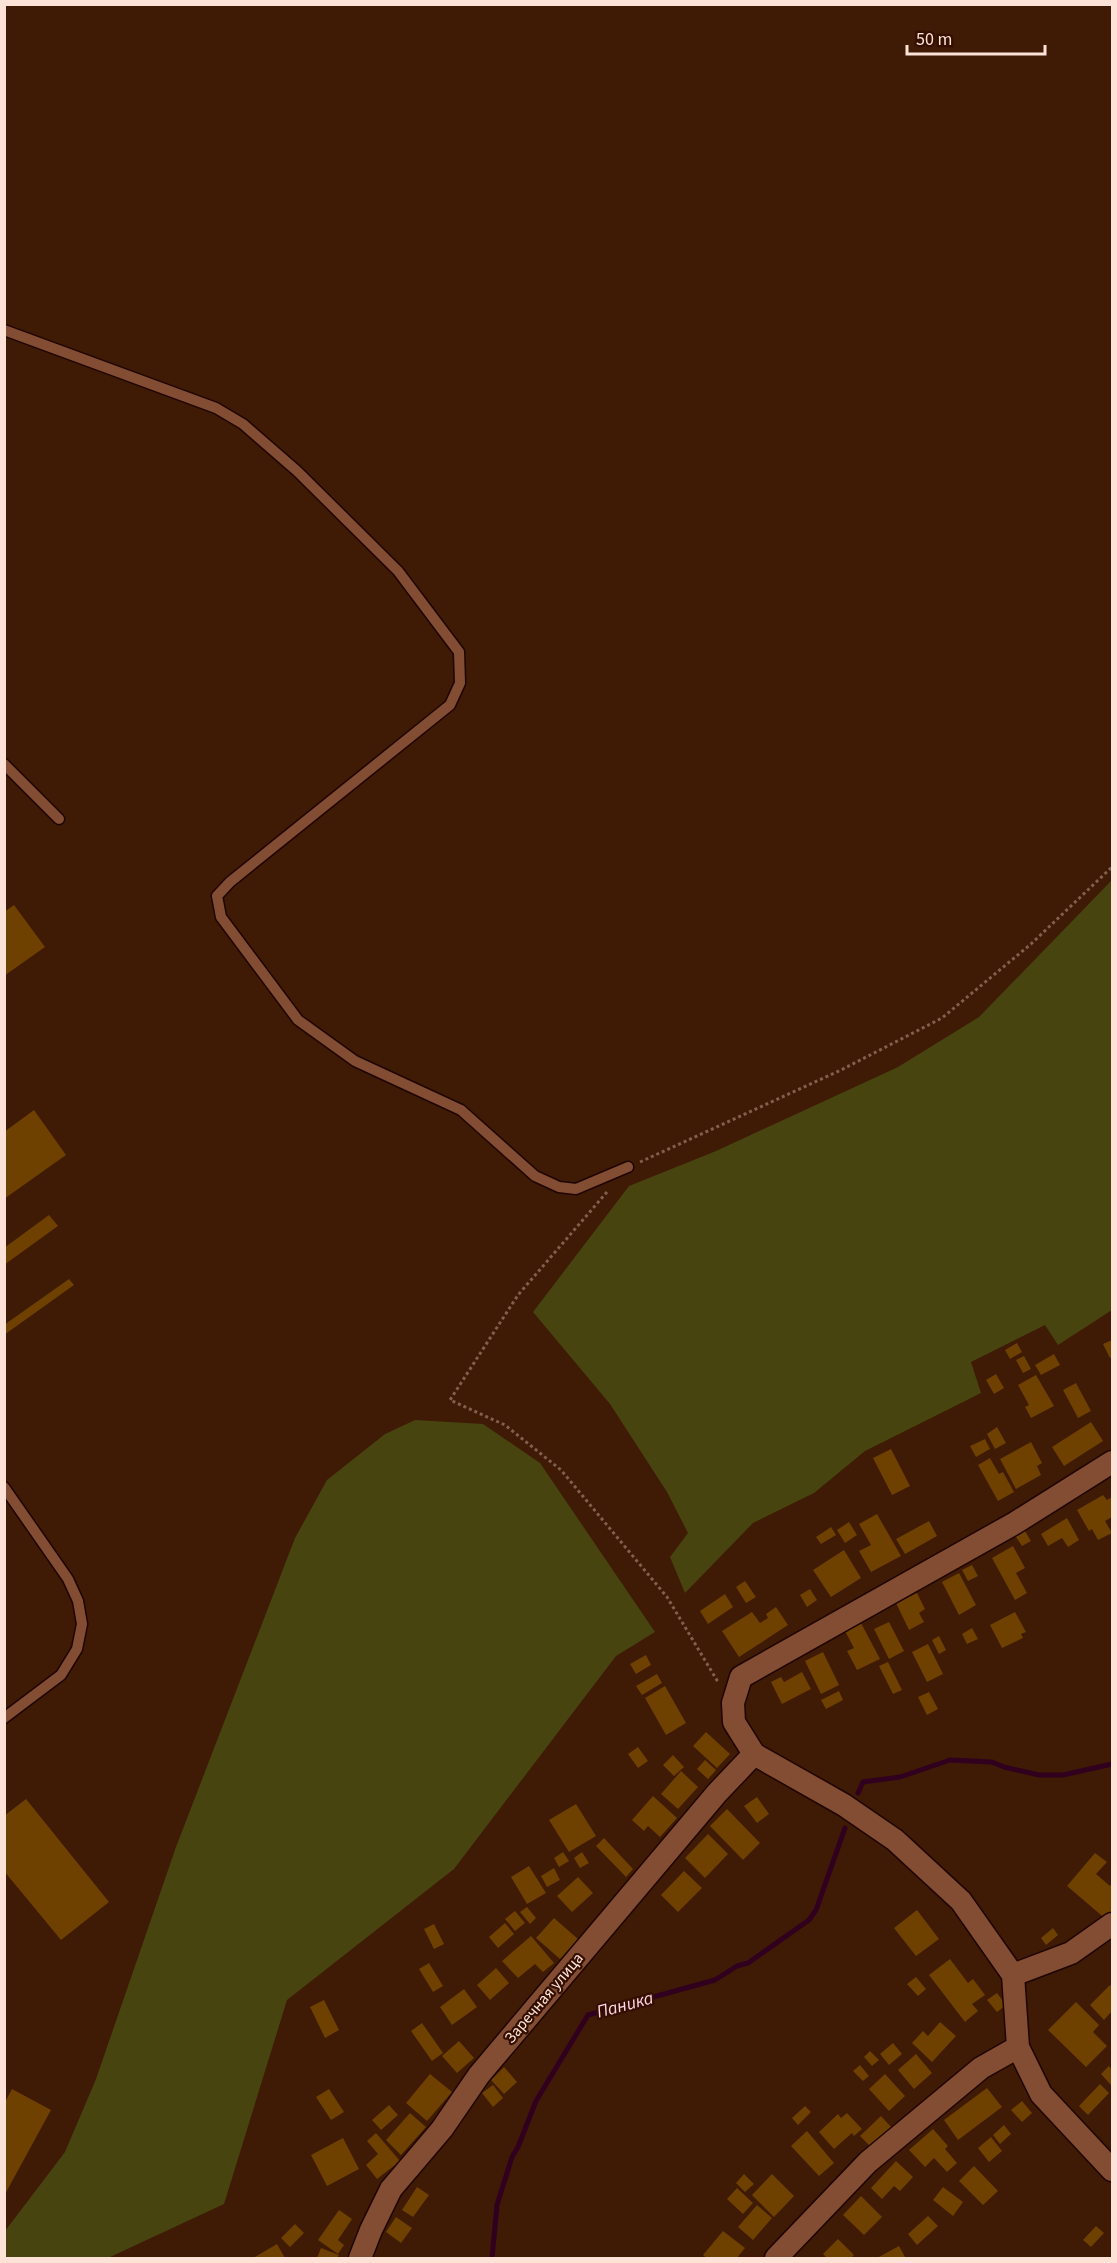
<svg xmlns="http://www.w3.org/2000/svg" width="1117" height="2263" font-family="'Source Sans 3',sans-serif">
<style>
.green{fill:#474410}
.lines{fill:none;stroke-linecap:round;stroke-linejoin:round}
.stream{stroke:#31001f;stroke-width:5}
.building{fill:#6e4101}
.lane-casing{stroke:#1f0600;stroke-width:13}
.street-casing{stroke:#1f0600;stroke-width:25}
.path{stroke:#81604e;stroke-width:3;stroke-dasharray:3 3;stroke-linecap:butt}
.lane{stroke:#834d33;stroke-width:10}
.street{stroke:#834d33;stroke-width:22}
.labels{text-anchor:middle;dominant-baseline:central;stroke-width:4.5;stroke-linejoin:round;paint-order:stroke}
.street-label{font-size:16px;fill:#fde3d7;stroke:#340f00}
.water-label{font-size:18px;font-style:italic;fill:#fed7ea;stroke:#340f00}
</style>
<rect width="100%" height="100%" fill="#3f1a05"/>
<path class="green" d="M1112,880v430l-54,35 -13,-20 -74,37 10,31 -116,58 -51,42 -61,30 -68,70 -15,-36 18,-24 -21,-41 -57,-88 -77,-92 96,-126 87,-35 182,-84 81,-50z
M415,1420l68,4 57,39 115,169 -39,24 -162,213 -167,131 -63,204 -116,54h-103v-27l60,-79 31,-73 80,-232 119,-309 32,-58 58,-46z"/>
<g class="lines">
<path class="stream" d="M858,1793l5,-11 37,-5 50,-17 42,2 12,5 35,8h24l49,-11
M492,2258l5,-53 15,-48 6,-10 18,-46 52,-86 127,-35 22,-14 11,-3 61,-43 7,-10 29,-82"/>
</g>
<path class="building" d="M14,905l31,42 -41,29v-64z
M34,1110l32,45 -62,44v-67z
M49,1215l9,11 -54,39v-17z
M69,1279l5,6 -70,50v-10z
M1112,1340v17l-2,1 -7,-14z
M1017,1343l5,9 -12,7 -5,-9z
M1054,1354l6,11 -19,10 -6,-10z
M1024,1356l7,13 -8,4 -7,-13z
M996,1374l8,14 -10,6 -8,-14z
M1036,1375l18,31 -23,12 -6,-11 4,-2 -11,-20z
M1076,1383l15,28 -13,7 -15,-28z
M1091,1422l12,19 -39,25 -12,-19z
M997,1427l9,16 -11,6 -8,-15z
M985,1439l5,10 -14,8 -6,-11z
M1031,1442l11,21 -5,3 4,9 -25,14 -16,-30z
M891,1449l19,37 -18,9 -19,-37z
M990,1458l9,16 4,-2 11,20 -16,9 -20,-36z
M1103,1495l4,5 5,-3v20l-7,4 7,12 -14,7 -6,-11 -3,2 -12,-21z
M877,1514l24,42 -30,16 -12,-21 12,-6 -12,-21z
M1067,1518l12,22 -11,7 -6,-9 -14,8 -7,-12z
M929,1521l8,15 -32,18 -9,-15z
M849,1522l8,13 -12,8 -8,-13z
M831,1527l5,8 -15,9 -5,-7z
M1023,1528l8,13 -9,5 -8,-12z
M1013,1546l12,22 -9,5 11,20 -12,7 -23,-42z
M844,1550l17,28 -30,19 -18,-27z
M972,1565l6,11 -10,5 -6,-11z
M959,1573l17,32 -17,10 -17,-33z
M745,1581l11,16 -10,6 -10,-16z
M810,1589l7,11 -10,7 -7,-12z
M917,1593l8,16 -6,4 5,9 -15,8 -13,-27z
M725,1594l8,13 -25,17 -8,-13z
M776,1607l12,18 -49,32 -17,-26 30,-19 8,11 8,-5 -2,-4z
M1015,1612l11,20 -5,2 2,4 -21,10 -12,-23z
M889,1622l15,29 -15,8 -15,-30z
M861,1623l19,36 -23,11 -10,-19 7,-3 -9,-17z
M972,1628l6,11 -11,5 -5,-10z
M939,1636l7,14 -7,4 -7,-14z
M928,1644l15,30 -16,8 -15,-30z
M823,1652l16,33 -18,9 -16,-33z
M646,1655l5,10 -15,9 -6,-10z
M888,1662l14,28 -9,4 -14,-28z
M802,1672l9,17 -29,15 -11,-22 10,-5 3,5z
M657,1674l5,9 -20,12 -6,-9z
M665,1686l21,37 -20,12 -21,-37z
M839,1691l4,9 -17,9 -5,-9z
M929,1692l9,17 -11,6 -9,-18z
M706,1732l24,22 -13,14 -24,-22z
M638,1747l10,14 -10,7 -10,-14z
M673,1755l11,12 -10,9 -11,-11z
M705,1760l11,10 -8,9 -11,-10z
M681,1771l17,16 -20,22 -17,-15z
M653,1796l24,22 -17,19 -12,-11 -4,5 -12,-11z
M757,1797l12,17 -12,9 -13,-17z
M26,1799l83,103 -48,38 -57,-69v-55z
M576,1804l20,32 -27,16 -20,-32z
M727,1809l33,34 -17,17 -33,-34z
M708,1834l20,20 -23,24 -20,-20z
M604,1838l29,31 -7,8 -30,-31z
M563,1852l6,9 -10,6 -5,-9z
M582,1852l7,11 -9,5 -6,-10z
M1095,1853l12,9 -11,12 14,12 2,-3v33l-4,5 -41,-35z
M529,1866l17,27 -19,11 -16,-27z
M554,1868l6,12 -13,7 -6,-11z
M684,1871l18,17 -24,24 -17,-17z
M578,1877l15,16 -21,19 -15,-16z
M527,1907l9,11 -6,6 -10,-12z
M917,1910l22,29 -23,17 -22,-28z
M515,1911l10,12 -10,8 -10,-12z
M554,1918l24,21 -18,20 -24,-21z
M505,1923l9,11 -16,14 -9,-11z
M434,1924l10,20 -10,5 -10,-20z
M1053,1928l5,7 -12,10 -5,-7z
M531,1936l23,27 -11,9 -8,-8 -17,14 -16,-17z
M950,1959l18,24 5,-4 12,16 -13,9 6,7 -13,11 -36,-47z
M429,1963l14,23 -10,6 -14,-23z
M496,1968l13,15 -19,17 -13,-15z
M916,1977l10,12 -8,7 -11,-12z
M1110,1985l2,2v24l-8,9 -14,-15z
M464,1989l13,18 -25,18 -12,-18z
M997,1993l9,12 -9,7 -10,-12z
M324,2000l15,30 -14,8 -15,-31z
M1076,2002l23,23 -6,7 14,14 -21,21 -38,-37z
M940,2022l16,14 -24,26 -20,-19 11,-12 5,5z
M422,2023l21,30 -11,8 -21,-30z
M459,2041l15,17 -17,15 -15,-17z
M893,2043l9,11 -13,11 -9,-11z
M870,2051l9,9 -7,6 -8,-9z
M916,2054l16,19 -18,16 -16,-19z
M860,2065l9,11 -6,5 -10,-10z
M1109,2066l3,4 -1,15 -10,-11z
M504,2067l13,15 -13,12 -13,-14z
M430,2074l22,18 -25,29 -21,-18z
M885,2074l20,22 -16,15 -20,-22z
M1100,2084l9,9 -21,22 -9,-9z
M493,2085l10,13 -10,9 -11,-14z
M987,2088l15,19 -44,33 -14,-20z
M12,2089l39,21 -47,86v-92z
M329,2089l15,23 -13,8 -15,-23z
M1022,2101l10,12 -10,9 -11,-12z
M389,2105l9,10 -17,15 -9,-10z
M805,2106l6,6 -13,13 -6,-7z
M410,2113l16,14 -25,28 -15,-15z
M847,2113l15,16 -8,7 -2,-3 -18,16 -15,-17 19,-18 3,4z
M881,2116l11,12 -21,19 -11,-11z
M1004,2125l7,9 -11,10 -7,-9z
M933,2129l15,17 -3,3 12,14 -10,9 -13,-14 -9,9 -16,-17z
M807,2131l27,32 -15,13 -28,-30z
M376,2133l24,28 -23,18 -11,-14 12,-11 -11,-13z
M991,2137l11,14 -13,11 -11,-14z
M343,2138l16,31 -32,17 -16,-31z
M896,2161l17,16 -13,14 -6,-5 -12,13 -11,-11z
M974,2166l24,25 -15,14 -24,-24z
M744,2174l10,10 -9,8 -9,-9z
M772,2174l22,22 -20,21 -22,-22z
M417,2187l12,8 -16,22 -11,-7z
M943,2187l20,15 -10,14 -20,-16z
M737,2188l16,15 -10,11 -16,-15z
M861,2196l21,21 -18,18 -21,-20z
M757,2205l15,13 -19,22 -15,-13z
M339,2210l13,9 -14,21 6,5 -6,9 -20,-14z
M928,2216l10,10 -21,19 -9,-11z
M396,2217l16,11 -11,15 -15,-11z
M295,2224l9,9 -14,14 -9,-9z
M1096,2226l8,7 -13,14 -8,-7z
M723,2231l22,17 -8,10h-30l-4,-3z
M838,2239l16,16 -3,3h-24l-4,-4z
M277,2244l8,14h-32z
M899,2246l6,11 -28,1z
M321,2248l18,7 -2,3h-20z"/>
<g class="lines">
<g class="lane-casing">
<path id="lane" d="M4,330l212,78 27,16 54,47 101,100 61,81 1,31 -10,22 -220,177 -13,14 4,21 77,103 57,41 106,49 74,66 24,11 17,2 52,-22
M4,764l55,55
M4,1487l64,92 10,22 4,23 -5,25 -16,26 -57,43"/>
</g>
<g class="street-casing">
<path id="street" d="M1112,1462l-97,61 -274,154 -8,26 1,19 20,32 90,51 51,35 66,61 52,74 5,72 23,47 71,76
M1013,1975l58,-22 41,-29
M360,2258l11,-28 20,-41 51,-60 37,-54 238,-282 37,-39
M776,2258l92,-96 113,-94 37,-21"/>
</g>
<path class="path" d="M640,1162l201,-92 101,-52 89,-74 81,-77
M607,1192l-89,103 -68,105 55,25 56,45 106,127 51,85"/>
<use href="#lane" class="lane"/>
<use href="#street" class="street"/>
</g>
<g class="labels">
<g class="street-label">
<text transform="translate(544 1998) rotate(-50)">Заречная улица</text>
</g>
<g class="water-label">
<text transform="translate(625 2005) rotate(-15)">Паника</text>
</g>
</g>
<rect width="1117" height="2263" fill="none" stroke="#fde3d7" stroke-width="12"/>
<path d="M907 45v9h138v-9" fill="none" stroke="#fde3d7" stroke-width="3"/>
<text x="916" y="45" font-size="18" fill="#fde3d7" stroke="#340f00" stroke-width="4.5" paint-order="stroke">50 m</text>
</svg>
